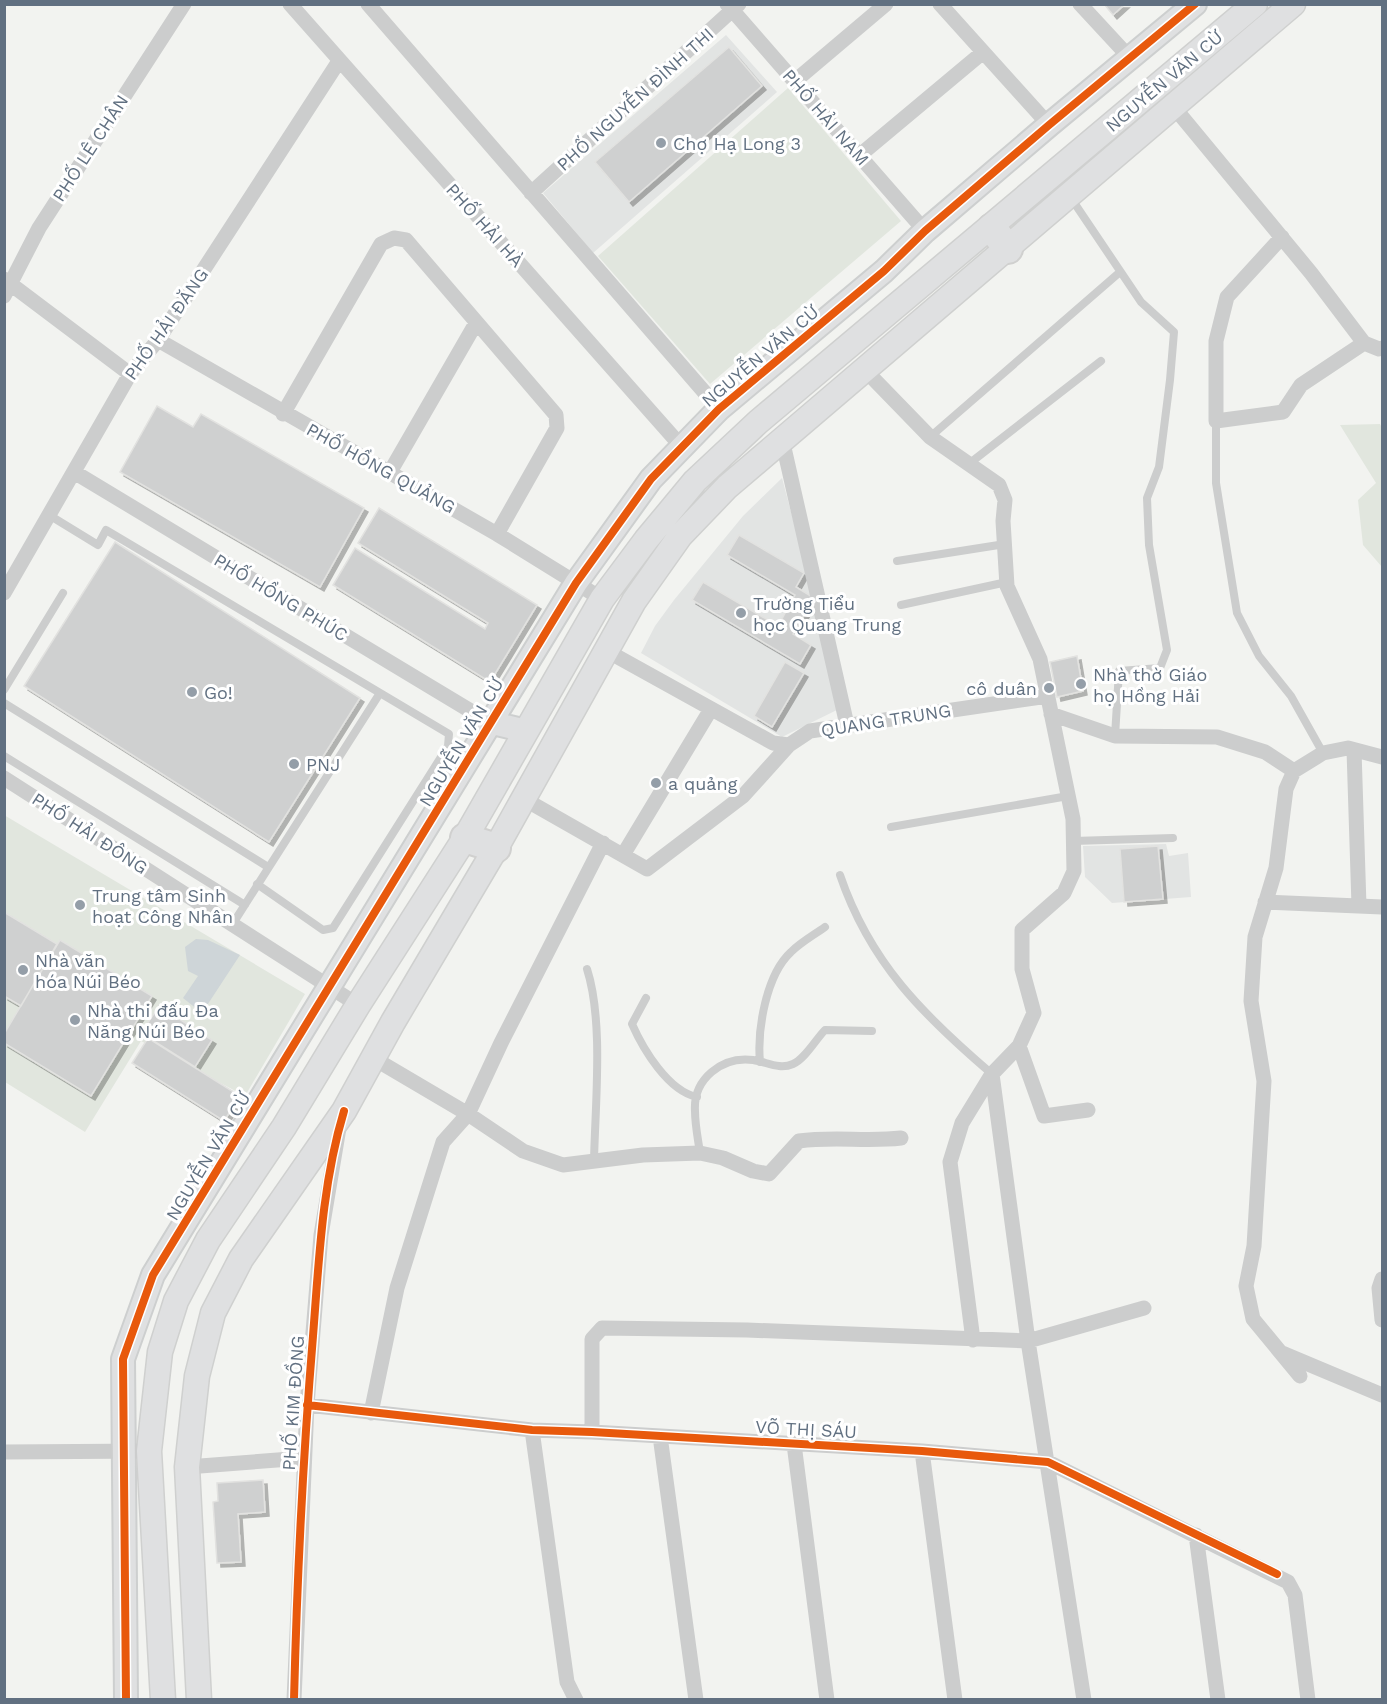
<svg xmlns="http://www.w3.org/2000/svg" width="1387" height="1704" font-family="'Work Sans',sans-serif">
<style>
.built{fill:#e2e4e3}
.green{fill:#e1e6de}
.water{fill:#ced5d8}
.building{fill:#cfd0d0;stroke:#e2e2e0;stroke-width:1.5;filter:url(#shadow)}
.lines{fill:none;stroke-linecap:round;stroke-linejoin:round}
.secondary-casing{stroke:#cdcfcf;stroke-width:26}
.primary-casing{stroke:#cfd0cf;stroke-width:27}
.highway-casing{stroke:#d0d0cf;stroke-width:32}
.lane{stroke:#cccdcd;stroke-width:8}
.street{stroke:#cccdcd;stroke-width:15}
.secondary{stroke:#dfe0e1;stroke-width:22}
.primary{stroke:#dfe0e1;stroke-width:24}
.highway{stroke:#dfe0e1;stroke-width:28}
.cycleway-casing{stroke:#fff;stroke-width:11}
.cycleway{stroke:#e8590c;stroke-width:8}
.poi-dot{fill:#949ea8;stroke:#fff;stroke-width:2}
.labels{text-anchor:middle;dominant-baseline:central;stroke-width:6;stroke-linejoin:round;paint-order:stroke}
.street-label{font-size:18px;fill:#617081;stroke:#fff}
.poi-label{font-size:18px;fill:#617081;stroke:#fff;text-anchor:start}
</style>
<defs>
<filter id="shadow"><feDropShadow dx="4" dy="4" stdDeviation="0" flood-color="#0004"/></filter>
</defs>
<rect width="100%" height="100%" fill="#f2f3f0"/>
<path class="built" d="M726,35l51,57 -184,161 -50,-60z
M782,478l61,229 -61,30 -141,-84 14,-27 19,-26 69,-84z
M1166,844l3,12 19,-3 3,44 -79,6 -27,-26 -2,-31z"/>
<path class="green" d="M788,88l113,133 -191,163 -112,-128z
M1380,424l2,4v139l-19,-22 -5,-45 18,-17 -36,-58z
M4,815l301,179 -60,102 -104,-55 -56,91 -80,-50z"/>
<path class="water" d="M196,939l12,1 32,15 -38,58 -19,-15 15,-22 -10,-5 -3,-24z"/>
<path class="building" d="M1104,4h21l-12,11z
M729,47l33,39 -133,116 -34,-40z
M157,406l36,21 8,-13 163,94 -44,79 -200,-115z
M379,508l158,97 -47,77 -157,-97 22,-37 130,81 3,-6 -130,-80z
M739,535l65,38 -8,14 18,11 -21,36 18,11 -11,19 -108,-64 11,-18 75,44 17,-31 -68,-40z
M115,542l245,156 -91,144 -245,-156z
M1077,656l6,35 -26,6 -7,-35z
M785,662l19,11 -32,54 -18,-11z
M1158,846l5,53 -39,3 -4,-53z
M4,912l53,32 -36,62 -17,-10z
M60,940l92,56 -61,100 -87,-53v-9z
M159,1006l53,34 -17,27 -54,-34z
M148,1038l92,58 -16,25 -92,-58z
M263,1480l2,32 -27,2 3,48 -24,1 -4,-61 5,-1 -1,-18z"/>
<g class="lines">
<g class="secondary-casing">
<path id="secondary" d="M489,722l37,9
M126,1700l-3,-341 30,-84 423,-692 75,-104 68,-70 165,-138 41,-40 124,-106 146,-121"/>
</g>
<g class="primary-casing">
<path id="primary" d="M163,1700l-14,-249 11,-99 16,-51 32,-61 76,-113 74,-122 107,-167 137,-239 44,-59 49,-59 63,-59 497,-418
M199,1700l-12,-233 10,-91 16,-63 28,-54 103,-148 49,-89 103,-174 138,-247 46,-65 47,-49 566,-483"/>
</g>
<g class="highway-casing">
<path id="highway" d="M992,228l16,21
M465,838l31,10"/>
</g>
<path class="lane" d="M1071,198l70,104 33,30 -4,48 -11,87 -12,31 2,47 18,105 -7,18 -41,3 -4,65
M1216,421v62l21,130 22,43 32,40 32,57
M930,437l190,-165
M970,463l131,-102
M49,515l49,30 8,-15 343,204 -1,12 -115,182 -10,2 -66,-46
M897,561l108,-17
M901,605l106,-23
M4,690l59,-97
M4,703l264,164
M448,746l20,12
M4,756l241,149
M891,827l177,-31
M1073,841l100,-3
M840,875c30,88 83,140 152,199
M232,925l148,-232
M587,969c17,53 8,136 7,193
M646,998l-14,26c11,25 36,67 65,73
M760,1062c-3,-32 6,-87 31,-110 10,-10 23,-17 34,-25
M700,1153c-2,-14 -5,-28 -5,-42 -2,-32 27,-55 58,-51 14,2 26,10 40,4 12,-5 23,-25 32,-34l47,1"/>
<path class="street" d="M290,4l391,442
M368,4l351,405
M727,4l198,227
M940,4l109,121
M1080,4l50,54
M795,81l91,-77
M1173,106l138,167 53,70 15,6 3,-1
M860,155l122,-102
M531,193l208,-189
M1282,237l-55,60 -11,44v80l67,-9 18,-27 63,-42
M4,279l126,95
M4,296l35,-68 145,-224
M158,340l339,194 105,65
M864,369l66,68 69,48 6,15 -2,21 4,65 33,73 33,160 1,52 -10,22 -42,37v39l12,44 -15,33 -27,28 -30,49 -12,39 23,178
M283,414l98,-170 13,-6 12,2 150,175 1,13 -60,106
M782,439l65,286
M74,472l415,250
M390,472l86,-149
M4,593l126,-219 28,-34 181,-279
M607,651l166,92 16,2 21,-14 238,-35
M1051,714l64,22 102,1 48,15 29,19
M1354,750l5,156
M4,778l354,227
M524,799l123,70 96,-73 46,-51
M623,855l88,-146
M1265,902l117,5
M1019,1046l25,70 44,-6
M373,1058l95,56 55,37 40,14 80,-10 57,-2 23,5 30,13 16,3 30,-33c34,-5 68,1 102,-3
M992,1074l36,267 56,359
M1382,1279l-3,9 3,32
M1282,1353l100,42
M1300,1376l-47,-57 -7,-33 8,-40 10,-165 -13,-80 4,-64 21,-69 10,-79 8,-18 29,-18 25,-5 34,9
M307,1405l225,25 60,2 330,19 126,11 240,120 7,13 13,105
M371,1413l26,-125 46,-146 25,-28 33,-71 102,-200
M532,1430l35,252 9,18
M592,1432v-93l10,-11 145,2 281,11 116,-33
M660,1436l36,264
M794,1444l33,256
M922,1451l33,249
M4,1452l145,-1
M187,1467l117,-9
M1196,1535l22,165
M294,1700l13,-295 14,-170 18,-107"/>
<use href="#secondary" class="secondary"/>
<use href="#primary" class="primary"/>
<use href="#highway" class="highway"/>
<g class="cycleway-casing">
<path id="cycleway" d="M307,1405l225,25 60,2 330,19 126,11 229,112
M126,1700l-3,-341 30,-84 423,-692 75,-104 68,-70 165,-138 41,-40 124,-106 146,-121
M294,1700c3,-122 9,-243 19,-364 6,-76 9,-152 31,-225"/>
</g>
<use href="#cycleway" class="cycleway"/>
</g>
<g class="poi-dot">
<circle cx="661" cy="143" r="6"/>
<circle cx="741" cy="613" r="6"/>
<circle cx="1081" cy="684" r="6"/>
<circle cx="1049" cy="688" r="6"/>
<circle cx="192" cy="692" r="6"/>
<circle cx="294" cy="764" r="6"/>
<circle cx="656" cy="783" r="6"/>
<circle cx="80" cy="905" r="6"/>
<circle cx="23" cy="970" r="6"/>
<circle cx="75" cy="1020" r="6"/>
</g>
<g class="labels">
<g class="street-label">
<text transform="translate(1164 81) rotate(-40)">NGUYỄN VĂN CỪ</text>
<text transform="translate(635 99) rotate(-42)">PHỐ NGUYỄN ĐÌNH THI</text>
<text transform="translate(826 117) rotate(49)">PHỐ HẢI NAM</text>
<text transform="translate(90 148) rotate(-57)">PHỐ LÊ CHÂN</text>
<text transform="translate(485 225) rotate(48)">PHỐ HẢI HÀ</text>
<text transform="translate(166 324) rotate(-55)">PHỐ HẢI ĐĂNG</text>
<text transform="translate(760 356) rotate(-40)">NGUYỄN VĂN CỪ</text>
<text transform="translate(381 468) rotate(29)">PHỐ HỒNG QUẢNG</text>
<text transform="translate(281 597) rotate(31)">PHỐ HỒNG PHÚC</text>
<text transform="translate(886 720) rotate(-9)">QUANG TRUNG</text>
<text transform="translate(461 742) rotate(-59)">NGUYỄN VĂN CỪ</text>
<text transform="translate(90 833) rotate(33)">PHỐ HẢI ĐÔNG</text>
<text transform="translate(208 1156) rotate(-59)">NGUYỄN VĂN CỪ</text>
<text transform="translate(293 1403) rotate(-86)">PHỐ KIM ĐỒNG</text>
<text transform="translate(806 1429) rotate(3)">VÕ THỊ SÁU</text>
</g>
<g class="poi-label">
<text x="673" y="143">Chợ Hạ Long 3</text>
<text x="753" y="603">Trường Tiểu<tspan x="753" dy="21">học Quang Trung</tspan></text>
<text x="1093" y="674">Nhà thờ Giáo<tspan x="1093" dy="21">họ Hồng Hải</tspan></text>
<text x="1037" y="688" text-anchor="end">cô duân</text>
<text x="204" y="692">Go!</text>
<text x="306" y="764">PNJ</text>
<text x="668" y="783">a quảng</text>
<text x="92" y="895">Trung tâm Sinh<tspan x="92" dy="21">hoạt Công Nhân</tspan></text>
<text x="35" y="960">Nhà văn<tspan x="35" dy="21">hóa Núi Béo</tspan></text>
<text x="87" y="1010">Nhà thi đấu Đa<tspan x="87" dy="21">Năng Núi Béo</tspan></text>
</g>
</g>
<rect width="1387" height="1704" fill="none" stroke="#617081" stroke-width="12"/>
</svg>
